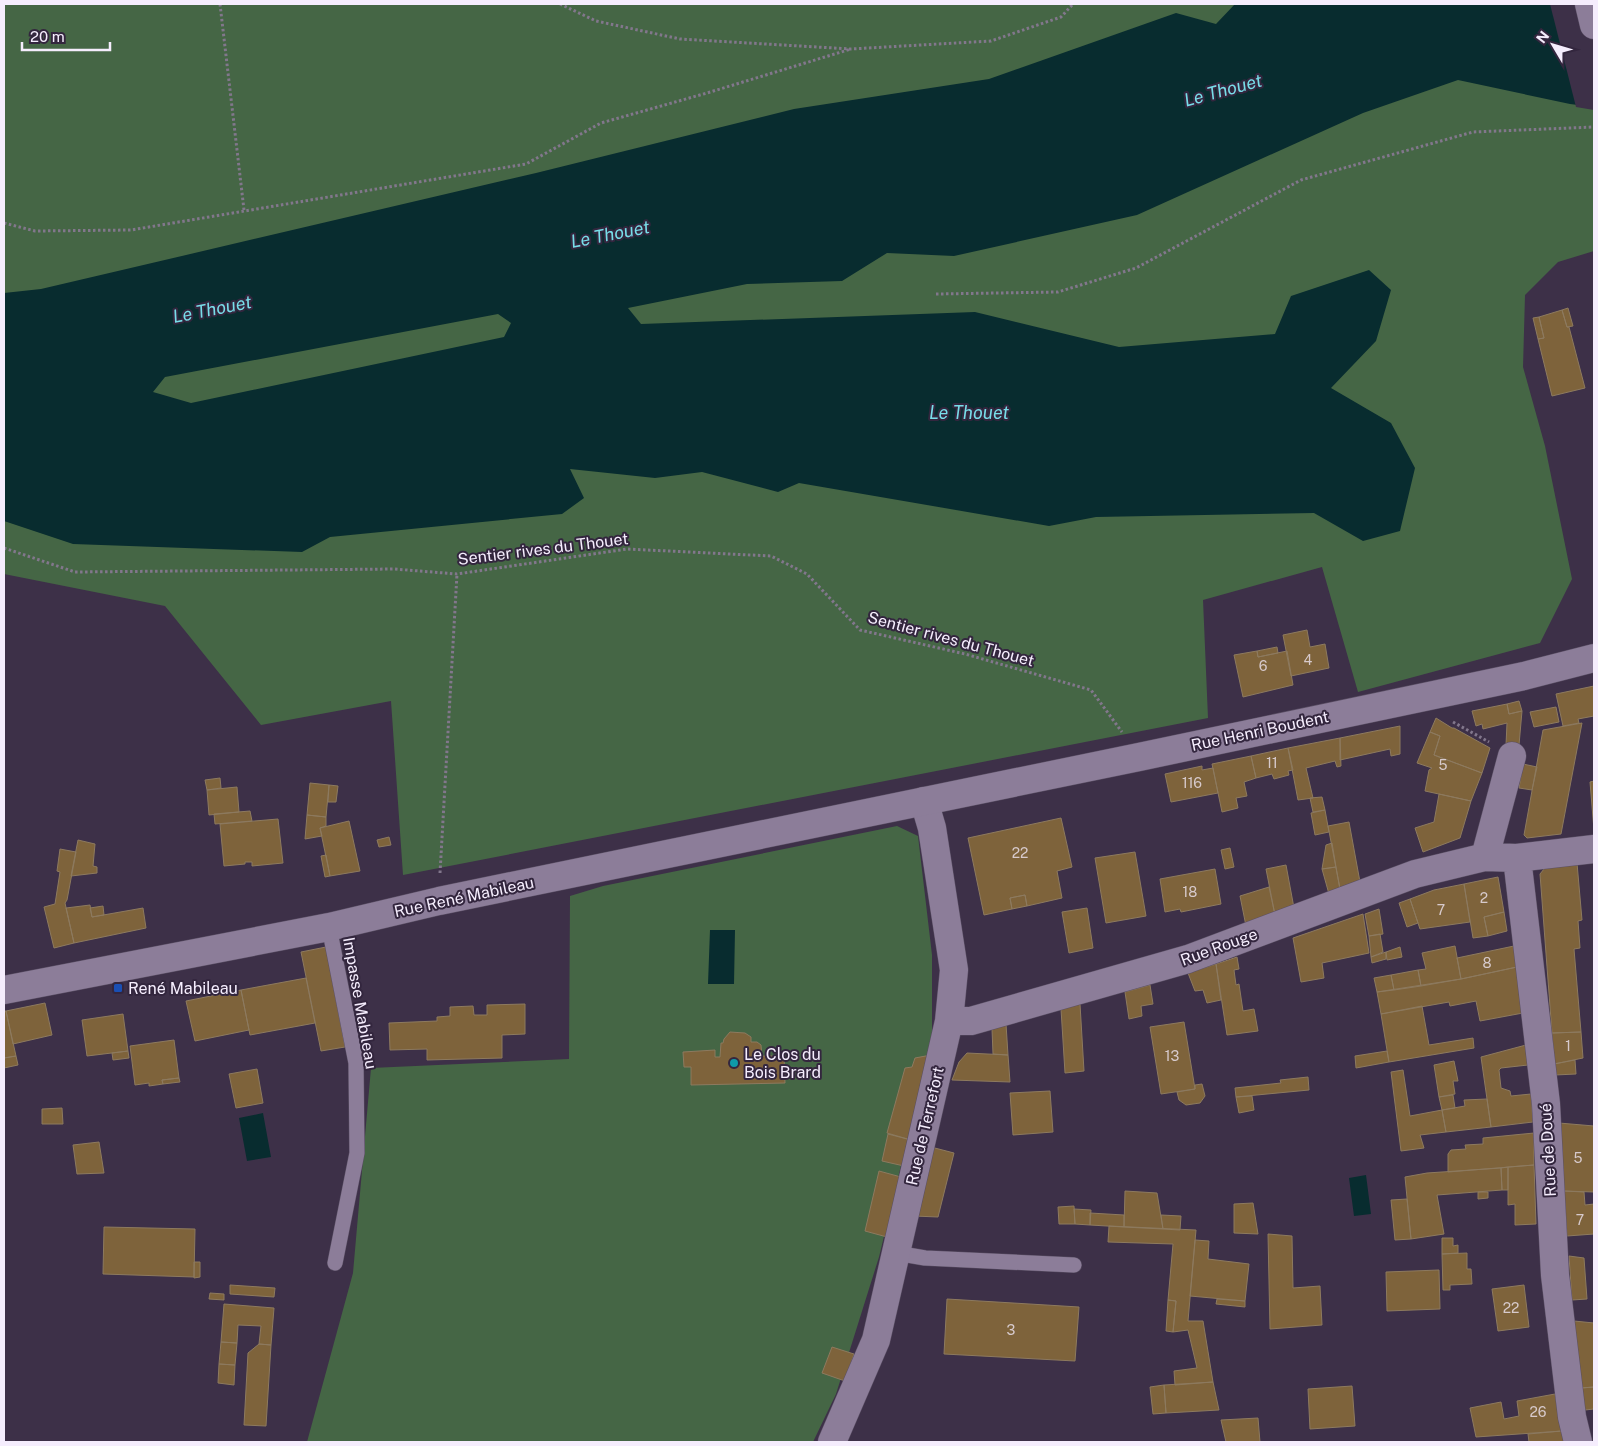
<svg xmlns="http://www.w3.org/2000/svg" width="1598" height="1446" font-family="'Public Sans',sans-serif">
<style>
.green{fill:#456645}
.water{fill:#082c2f;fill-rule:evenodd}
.pier{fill:#3d3048}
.building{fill:#7e633b;stroke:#8d7a5f}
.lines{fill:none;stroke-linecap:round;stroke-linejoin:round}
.lane-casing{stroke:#5a4f64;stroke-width:16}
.street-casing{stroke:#5a4f64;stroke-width:29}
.secondary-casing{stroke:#5a4f64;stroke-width:29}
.path{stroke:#82778c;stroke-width:3;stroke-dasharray:2.5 2.5;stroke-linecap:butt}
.lane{stroke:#8c7d99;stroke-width:15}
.street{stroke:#8c7d99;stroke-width:28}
.secondary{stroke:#8c7d99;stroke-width:28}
.transit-dot{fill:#1a4fb4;stroke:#33263e;stroke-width:2}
.culture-dot{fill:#0f9aa8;stroke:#33263e;stroke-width:2}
.labels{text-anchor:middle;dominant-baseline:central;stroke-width:4;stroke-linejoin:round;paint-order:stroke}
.number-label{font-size:14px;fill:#d7cacc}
.street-label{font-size:16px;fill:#f5edfd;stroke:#33263e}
.poi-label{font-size:16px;fill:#f5edfd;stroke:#33263e;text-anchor:start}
.water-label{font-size:18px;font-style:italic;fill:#78dde9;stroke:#33263e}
</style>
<rect width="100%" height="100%" fill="#3d3048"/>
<path class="green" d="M4,4h1590v247l-36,11 -33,33 -2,72 22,79 27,133 -32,64 -182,49 -36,-125 -119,33 5,118 -805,157 -12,-174 -130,24 -96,-119 -161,-32z
M897,826l21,10 14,119v82l-53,220 -43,137 -23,48h-506l46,-169 18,-205 198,-9 1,-163 33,-10z"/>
<path class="water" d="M1235,4h359v103l-24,-3 -112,-24 -95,33 -226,102 -183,41 -67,-3 -45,28 -95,3 -119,24 13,16 334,-12 144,35 156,-13 16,-38 78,-26 22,20 -15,51 -45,47 60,35 24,45 -15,63 -37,10 -49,-28 -218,4 -47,9 -250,-43 -21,9 -76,-20 -47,6 -85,-9 14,29 -22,16 -232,23 -28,15 -229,-8 -69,-23v-228l37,-4 495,-116 258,-64 195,-30 187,-66 40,11zM498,314l13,9 -7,14 -313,66 -38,-11 12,-15z
M710,930h25l-1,54h-26z
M263,1113l8,44 -24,4 -8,-43z
M1366,1175l5,39 -17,2 -5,-38z"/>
<path class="pier" d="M1550,4h44v106l-18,-3z"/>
<path class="building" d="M1568,308l5,18 -6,1 -5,-17z
M1562,310l5,17h2l16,61 -33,8 -14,-57 6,-1 -5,-21z
M1539,317l5,21 -6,1 -5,-21z
M1307,630l3,17 15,-3 4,24 -38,8 -8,-41z
M1277,647l1,6 -20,4 -1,-6z
M1257,651l1,6 29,-6 6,34 -50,12 -9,-42z
M1594,686v30l-16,3 1,4 -16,3 -7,-32z
M1519,701l3,10 -13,3 -2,-10z
M1507,704l2,10 13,-3 -3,34h-13l1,-22 -24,6 -1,-5 -6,2 -4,-15z
M1556,707l3,15 -25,5 -4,-15z
M1436,718l16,10h2l36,20 -8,25 -48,-18 6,-19 -10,-4z
M1582,723l-21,111 -34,4 -3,-3 19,-105z
M1400,726v28l-9,2 -1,-7 -50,11v-22z
M1430,732l10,4 -6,19 48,18 -11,28 -46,-10 4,-21 3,-2 -15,-5z
M1340,738l1,28 -4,1 -2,-6 -29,7 7,30 -15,2 -10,-52z
M1288,748l5,22 -5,1 1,4 -15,4 -2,-5 -16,4 -5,-22z
M1251,756l5,22 -12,4 3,14 -11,2 2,10 -16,4 -10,-48z
M1523,764l14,3 -5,23 -13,-2z
M1202,766v4l11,-2 5,25 -47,9 -6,-28z
M220,778l1,10 -14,2 -2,-10z
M1594,781v49l-4,-48z
M310,783l19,2 -3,32 -19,-2z
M329,785l9,1 -2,16h-8z
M237,787l2,25 -30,3 -2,-25z
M1439,794l32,7 -11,37 -37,14 -8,-24 19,-6z
M1322,797l3,13 -12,2 -3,-14z
M1325,810l4,22 -14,3 -4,-22z
M250,811l2,10 -37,3 -1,-10z
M307,815l19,2v9l-6,2 2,8 -17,3z
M1061,818l11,49 -15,4 5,27 -35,8 -2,-11 -15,3 2,11 -28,6 -16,-77z
M278,819l5,44 -31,3v-4h-7v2l-21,2 -4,-42z
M349,821l11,50 -30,5 -10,-48z
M1349,822l11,60 -20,7 -12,-63z
M389,837l2,8 -12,2 -2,-7z
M78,840l17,4 -2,22 4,1v6l-26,3z
M1332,843l4,24 -14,2 4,-24z
M1230,848l4,19 -9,2 -4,-19z
M60,849l16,3 -9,48 -2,3 9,40 -20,5 -10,-41 11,-3 5,-32 -3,-1z
M1135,852l11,64 -40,7 -11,-65z
M326,855l4,21 -5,1 -4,-21z
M1577,863l5,57 -4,1 2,27 -6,1 7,83 -29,1 -12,-159 8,-10z
M1286,865l8,43 -19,7 -9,-46z
M1336,867l4,22 -11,5 -7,-25z
M1215,869l6,35 -40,8 -1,-3 -15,3 -5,-33z
M1498,877l6,35 -20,5 4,19 -15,2 -9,-54z
M1464,884l6,38 -50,7 -10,-30 24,-9z
M1269,887l6,28 -29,11 -6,-30z
M1025,895l2,11 -15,3 -2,-11z
M1410,899l8,24 -11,4 -8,-24z
M90,905l2,12 51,-9 3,20 -72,15 -8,-35z
M103,906l1,9 -12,2 -2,-9z
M1087,908l6,40 -24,5 -7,-41z
M1379,909l4,25 -14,2 -4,-22z
M1504,912l3,19 -19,5 -4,-19z
M1363,914l6,39 -47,10 2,15 -23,4 -8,-44z
M1380,934l3,18 -12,5 -2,-21z
M1455,946l6,33 -40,7 -3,-16 8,-1 -4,-16z
M1514,946l3,21 -56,12 -4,-21z
M326,947l19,100 -24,4 -20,-99z
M1400,947l2,10 -15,3 -1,-8z
M1386,952v7l-14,4 -1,-6z
M1237,957l2,12 -5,1 2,15 3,-1 4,27 11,-2 4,22 -31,4 -11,-71z
M1216,964l5,36 -14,3 -4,-13 -8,1 -7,-18z
M1517,967l6,46 -43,8 -4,-20 -26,5 -1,-4 -68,12 -4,-22 84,-13z
M1418,970l3,16 -27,4 -3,-15z
M1391,975l3,15 -17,2 -3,-14z
M306,978l9,45 -65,12 -9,-45z
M1150,985l3,19 -12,2 1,10 -13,3 -4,-27z
M241,990l8,40 -54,11 -9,-40z
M45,1003l7,32 -39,9 -7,-33z
M525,1004v30l-23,1v23l-75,2v-11l-37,1 -1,-27 48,-2v-4l13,-1v-9l23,-1 1,9h13v-10z
M1080,1004l4,67 -19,2 -4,-64z
M1422,1006l7,39 44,-7 1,10 -85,14 -8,-48z
M4,1011h2l10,45 -12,2z
M123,1014l5,37 -41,5 -5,-36z
M1184,1022l11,67 -34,5 -11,-67z
M1006,1024l2,31 -15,-1 -1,-25z
M730,1032l15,1 6,4v5h6l4,3 1,11h22l1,27 -94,2v-18h-7l-1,-15 32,-2v7h5l1,-14h2l1,-4z
M1581,1032l2,26 -29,6 -2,-31z
M174,1040l5,38 -17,2 1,4 -14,2v-3l-14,2 -5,-39z
M1526,1045l2,20 -27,3 -2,2 2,18 9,3 1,5 20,-2 2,28 -42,5 -10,-70z
M128,1051l1,7 -16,2 -1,-7z
M1387,1051l2,11 -33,6 -1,-12z
M967,1053l41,2 2,27 -58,-2 7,-18z
M931,1055l-20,85 -24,-7 18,-65 7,-1 3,-9z
M16,1056l2,9 -14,3v-10z
M1575,1060l1,14 -21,1 -1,-11z
M1454,1061l4,20h-5l2,13 -16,3 -5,-32z
M257,1069l6,34 -27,5 -7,-34z
M1403,1070l7,46 32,-6 4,22 -26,3 4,13 -23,3 -10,-79z
M1308,1077l1,13 -73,7 -1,-9 46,-5 -1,-3z
M179,1078l1,4 -17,2 -1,-4z
M1202,1084l3,12 -5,7 -14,2 -7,-5 -2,-8 18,-3v-4z
M1050,1091l3,41 -40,3 -3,-42z
M1453,1095l2,13 -13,2 -3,-13z
M1252,1096l2,14 -15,3 -3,-16z
M1487,1099l4,28 -45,5 -4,-22 23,-4 -1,-6z
M62,1108l1,16h-21v-15z
M1559,1123l35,3v66l-30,-1z
M1534,1133v32l-86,7v-18l3,-4 15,-1 -1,-4 18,-1v-6z
M888,1134l23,6 -7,26 -22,-5z
M99,1142l5,31 -27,1 -4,-29z
M931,1147l23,6 -16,64 -24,-1z
M1534,1165l2,59 -21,1v-21l-7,1v-38z
M1508,1167v23h-6l-1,-22z
M1501,1168l1,22 -65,5 7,39 -33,5 -6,-62 22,-4z
M879,1171l22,6 -14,60 -22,-6z
M1125,1191l32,2 6,36 -39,-2z
M1564,1191l20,1 1,13 9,-1v30l-27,2z
M1478,1192h10v6l-10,1z
M1407,1199l4,40 -16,1 -4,-40z
M1253,1203l5,31 -24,-1v-29z
M1074,1206l1,18h-16l-1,-17z
M1074,1209l17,1 -1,15 -15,-1z
M1090,1213l34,2v12l-34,-2z
M1161,1215l20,1 -1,14 -17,-1z
M1109,1226l87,4 -8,91h15l10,61 -38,3 -1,-14 23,-3 -9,-38 -15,2 3,-31 -8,-1 5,-56 -65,-2z
M104,1227l91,2 -1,48 -91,-3z
M1268,1234l24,2 1,52 27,-2 2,39 -52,4z
M1442,1238h11v8l5,-1v8l-16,1z
M1195,1240l14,1 -1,18 41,5 -4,37 -55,-5z
M1467,1253v16h4l1,15 -22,1v5h-7l-1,-36z
M1569,1256l15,2 3,41 -15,1z
M194,1262h6v15l-6,1z
M1439,1270l1,39 -53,2 -1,-39z
M230,1285l45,3 -1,9 -44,-3z
M1524,1285l5,42 -31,4 -6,-42z
M210,1293l14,1v6l-15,-1z
M947,1299l132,8 -4,54 -131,-7z
M1217,1299l28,2v6l-29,-3z
M1168,1300l8,1 -3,31 -7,-1z
M224,1304l50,4 -3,37 -12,-1 2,-18 -23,-1 -1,18 -16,-1z
M1574,1321l20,2v64l-13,1z
M221,1342l16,1 -2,22 -16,-1z
M259,1344l12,1 -5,81 -22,-1 4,-72z
M832,1347l22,7 -9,27 -23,-8z
M219,1364l16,1 -1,20 -16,-2z
M1213,1382l6,28 -53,3 -2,-28z
M1164,1385l2,28 -13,1 -3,-27z
M1352,1386l3,40 -45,3 -2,-40z
M1594,1387v22l-9,1 -4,-22z
M1555,1394l7,37 -86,6 -6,-29 31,-6 3,17 15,-3 -2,-15z
M1258,1418l2,24h-34l-5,-22z
M1562,1431l2,11h-35l-1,-8z"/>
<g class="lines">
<g class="lane-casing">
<path id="lane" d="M329,927l27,136 1,90 -22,110
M896,1253l29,5 149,7"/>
</g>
<g class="street-casing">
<path id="street" d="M1485,857l27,-101
M1517,858l29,246 9,171 17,142 6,25
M949,1021h22l217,-62 227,-85 70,-17 32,1 77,-9
M832,1442l44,-102 73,-319 5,-51 -22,-142 -8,-27"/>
</g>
<g class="secondary-casing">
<path id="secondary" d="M1589,4l5,21
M4,990l325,-63 110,-26 700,-144 385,-81 70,-18"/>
</g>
<path class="path" d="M220,4l24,206
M560,4l36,17 84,18 171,10 140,-8 70,-24 12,-13
M4,223l31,8 96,-1 395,-66 75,-41 106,-30 144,-44
M936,294l122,-2 78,-24 165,-88 172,-48 121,-5
M4,548l71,24 319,-3 63,5 170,-25 144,7 36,18 53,56 105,24 126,36 31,42
M1453,722l36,20
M440,873l17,-299"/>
<use href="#lane" class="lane"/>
<use href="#street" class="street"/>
<use href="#secondary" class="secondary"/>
</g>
<rect class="transit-dot" x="113" y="983" width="10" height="10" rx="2.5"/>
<circle class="culture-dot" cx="734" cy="1063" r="5"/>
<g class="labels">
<g class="number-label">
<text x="1308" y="660">4</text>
<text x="1263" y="666">6</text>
<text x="1272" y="763">11</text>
<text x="1443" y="765">5</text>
<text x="1192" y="783">116</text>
<text x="1020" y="853">22</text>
<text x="1190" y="892">18</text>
<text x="1484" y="898">2</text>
<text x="1441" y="910">7</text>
<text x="1487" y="963">8</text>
<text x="1568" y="1046">1</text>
<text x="1172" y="1056">13</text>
<text x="1578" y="1158">5</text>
<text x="1580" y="1220">7</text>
<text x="1511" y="1308">22</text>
<text x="1011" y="1330">3</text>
<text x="1538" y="1412">26</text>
</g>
<g class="street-label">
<text transform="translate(543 549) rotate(-7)">Sentier rives du Thouet</text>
<text transform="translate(951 639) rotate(15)">Sentier rives du Thouet</text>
<text transform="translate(1260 731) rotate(-12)">Rue Henri Boudent</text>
<text transform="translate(464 897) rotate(-12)">Rue René Mabileau</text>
<text transform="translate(1219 947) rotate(-20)">Rue Rouge</text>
<text transform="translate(360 1003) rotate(80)">Impasse Mabileau</text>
<text transform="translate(925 1126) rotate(-77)">Rue de Terrefort</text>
<text transform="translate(1548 1150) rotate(-93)">Rue de Doué</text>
</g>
<g class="poi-label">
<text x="128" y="988">René Mabileau</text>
<text x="744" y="1054">Le Clos du<tspan x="744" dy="18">Bois Brard</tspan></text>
</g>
<g class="water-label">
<text transform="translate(1223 90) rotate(-15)">Le Thouet</text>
<text transform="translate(610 234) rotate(-11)">Le Thouet</text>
<text transform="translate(212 309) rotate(-11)">Le Thouet</text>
<text x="969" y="412">Le Thouet</text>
</g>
</g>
<rect width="1598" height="1446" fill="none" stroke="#f5edfd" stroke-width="10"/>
<g transform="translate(1553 45) rotate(308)" stroke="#33263e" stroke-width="4" paint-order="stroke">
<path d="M0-4L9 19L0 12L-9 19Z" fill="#f5edfd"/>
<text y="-8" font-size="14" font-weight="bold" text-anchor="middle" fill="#f5edfd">N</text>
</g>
<path d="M22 42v8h88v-8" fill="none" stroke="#f5edfd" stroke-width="2.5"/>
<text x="30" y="42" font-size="15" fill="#f5edfd" stroke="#33263e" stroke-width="4" paint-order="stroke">20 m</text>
</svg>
